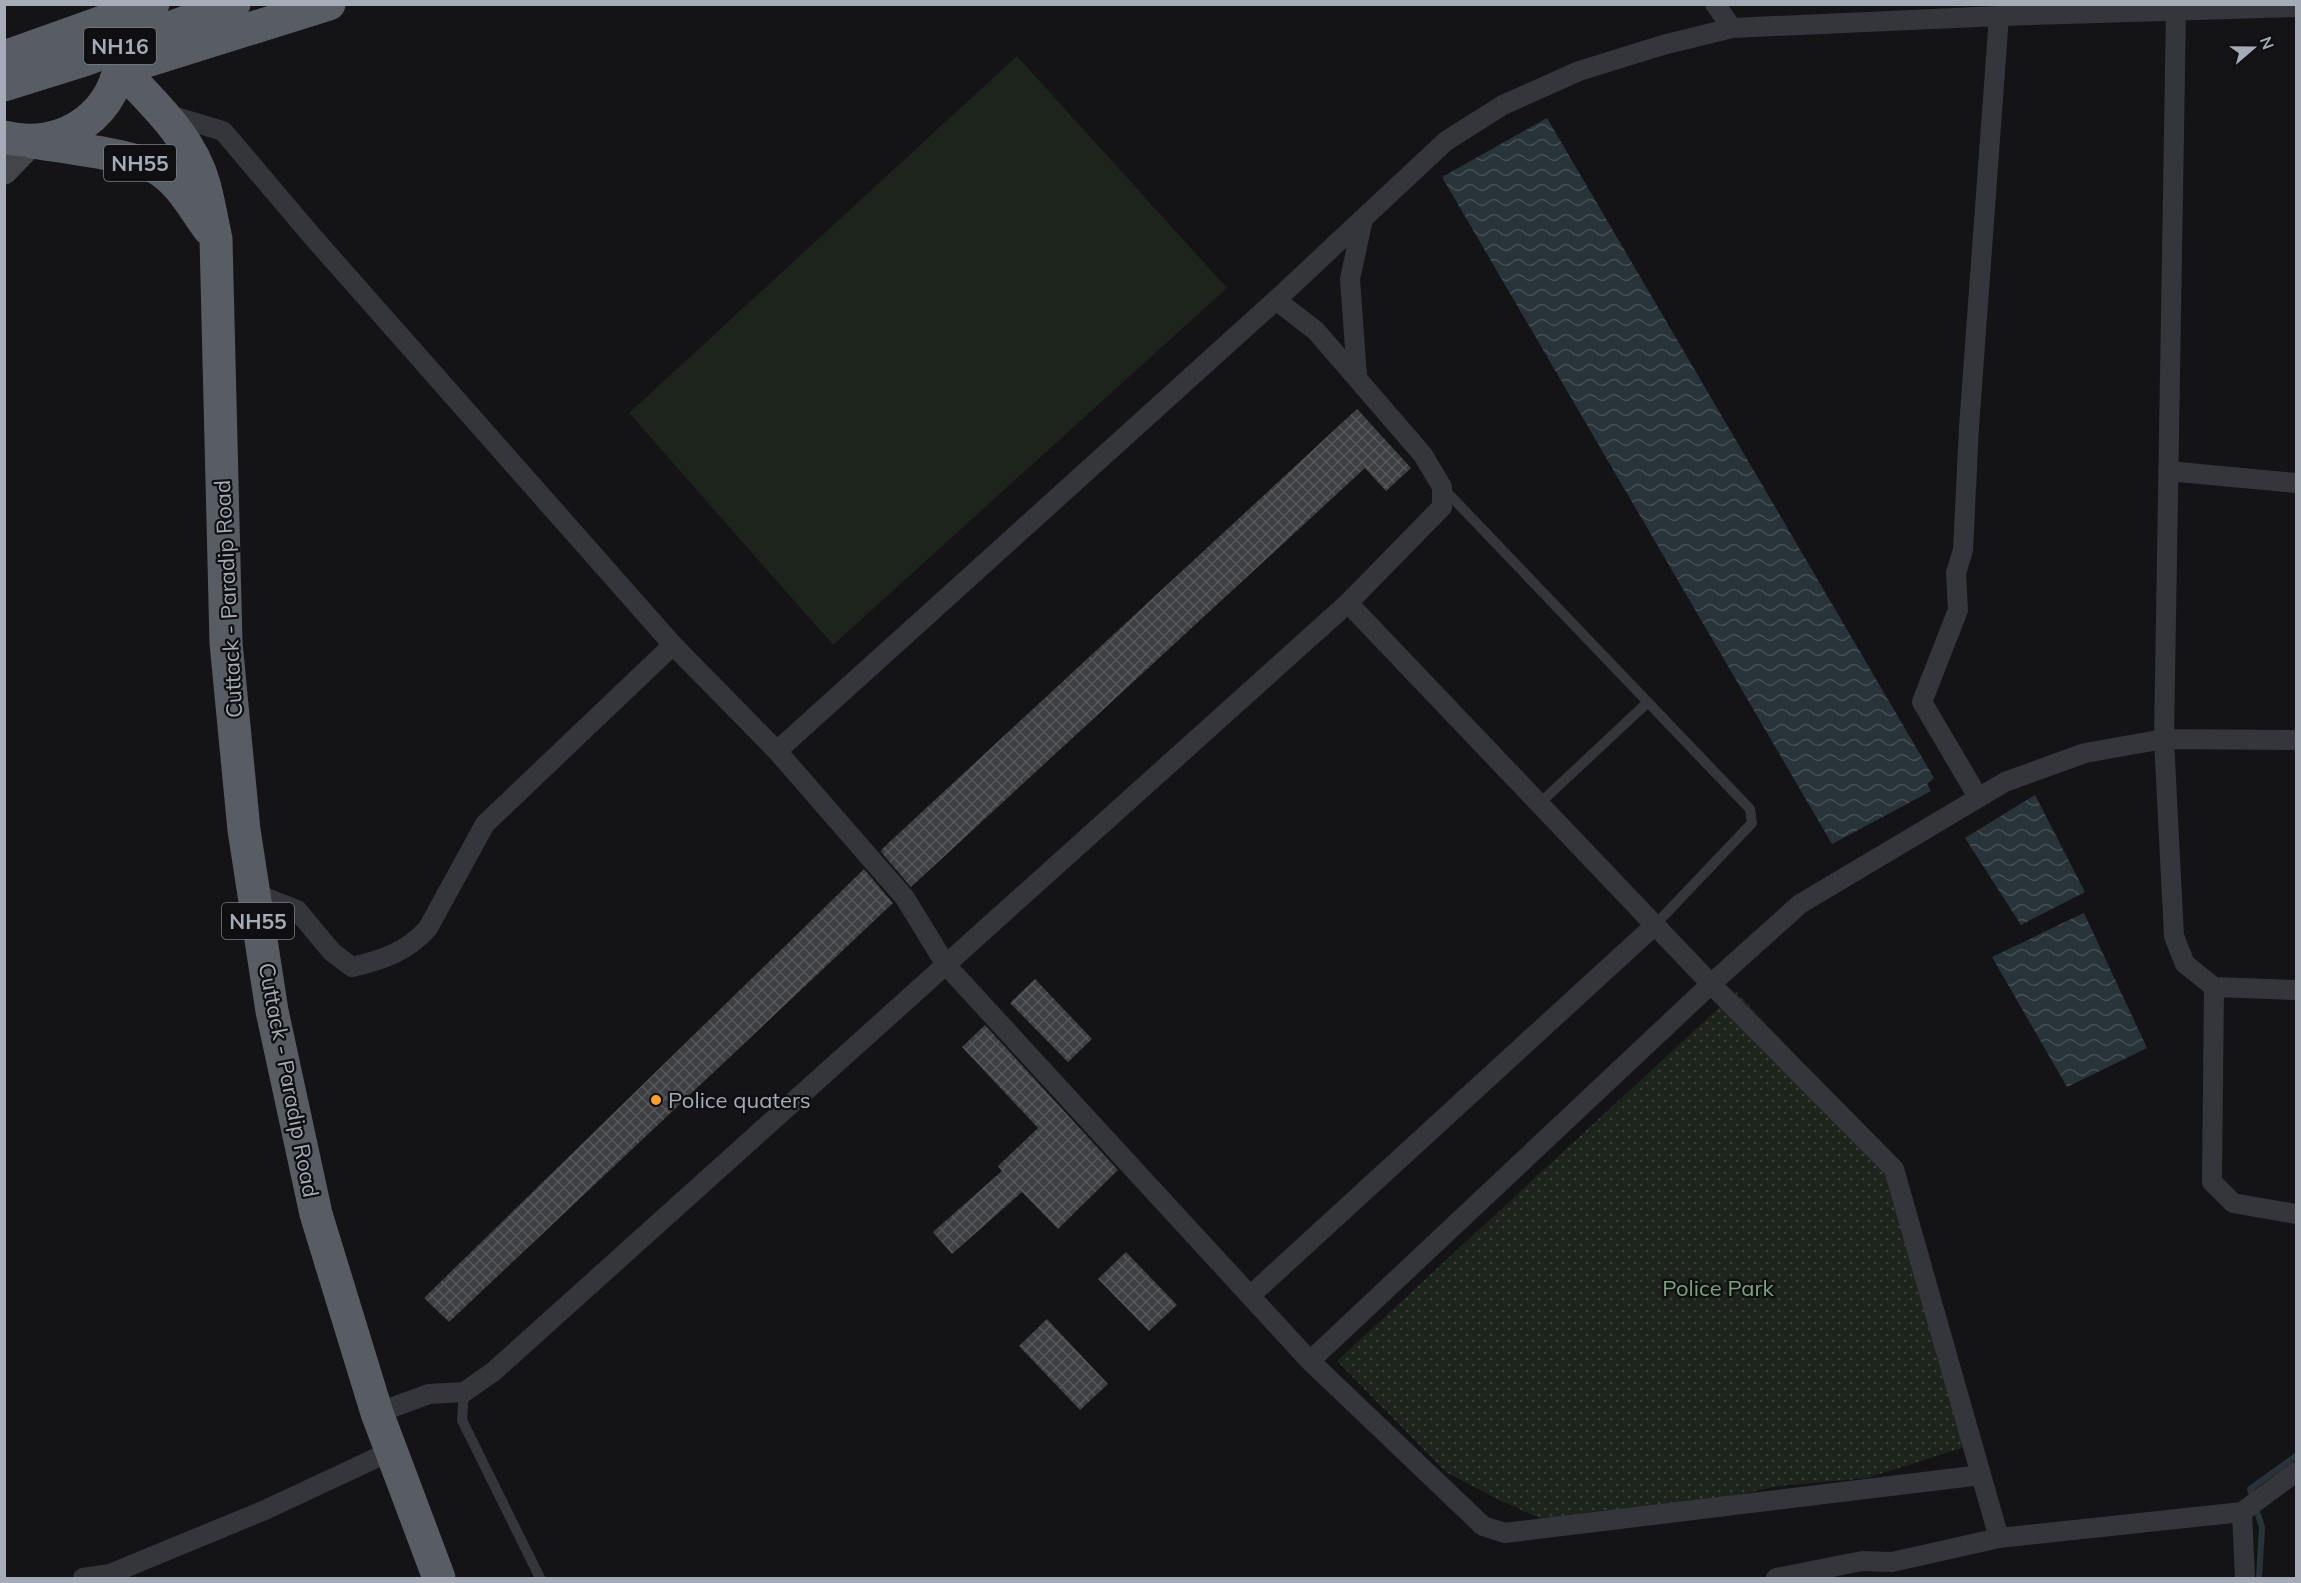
<svg xmlns="http://www.w3.org/2000/svg" width="2301" height="1583" font-family="Mulish,sans-serif">
<style>
.grass{fill:#1c241c}
.park{fill:url(#park-dots)}
.water{fill:url(#water-waves)}
.lines{fill:none;stroke-linecap:round;stroke-linejoin:round}
.stream{stroke:#29343a;stroke-width:6}
.building{fill:url(#building-cross-hatch)}
.service{stroke:#35363b;stroke-width:10}
.minor{stroke:#35363b;stroke-width:20}
.secondary{stroke:#43454b;stroke-width:27}
.trunk{stroke:#585c63;stroke-width:33}
.trunk-bridge{stroke:#585c63;stroke-width:33}
.poi-dot{fill:#fca226;stroke:#0f0f11;stroke-width:2}
.labels{text-anchor:middle;dominant-baseline:central;stroke-width:4.5;stroke-linejoin:round;paint-order:stroke}
.shield{fill:#0f0f11;stroke:#787d85;stroke-width:1.5}
.shield-label{font-size:21px;font-weight:bold;fill:#a5acb7}
.street-label{font-size:22px;fill:#a5acb7;stroke:#0f0f11}
.poi-label{font-size:22px;fill:#a5acb7;stroke:#0f0f11;text-anchor:start}
.park-label{font-size:22px;fill:#7ca37b;stroke:#0f0f11}
</style>
<defs>
<pattern id="park-dots" width="8" height="8" patternUnits="userSpaceOnUse" patternTransform="scale(1.5)"><rect width="8" height="8" fill="#1c241c"/><path d="M2 2h.1M6 6h.1" fill="none" stroke="#3a413b" stroke-width="1.8" stroke-linecap="round"/></pattern>
<pattern id="water-waves" width="16" height="10" patternUnits="userSpaceOnUse" patternTransform="scale(1.5)"><rect width="16" height="10" fill="#29343a"/><path d="M0 5q4-4 8 0t8 0" fill="none" stroke="#454f54"/></pattern>
<pattern id="building-cross-hatch" width="8" height="8" patternUnits="userSpaceOnUse" patternTransform="scale(1.5)"><rect width="8" height="8" fill="#3e3f43"/><path d="M0 0l8 8M0 8l8-8" fill="none" stroke="#57585c"/></pattern>
</defs>
<rect width="100%" height="100%" fill="#141416"/>
<path class="grass" d="M1017,56l210,232 -394,357 -204,-232z"/>
<path class="park" d="M1736,992l100,106 55,67 35,79 31,131 8,72 -98,31 -89,8 -59,13 -168,24 -52,-23 -53,-28 -109,-111z"/>
<path class="water" d="M1547,118l387,660 -7,6 4,7 -99,53 -390,-667z
M2035,795l50,97 -64,33 -56,-87z
M2084,913l63,135 -80,39 -75,-130z"/>
<g class="lines">
<path class="stream" d="M2259,1578l3,-51 -12,-38 46,-33"/>
</g>
<path class="building" d="M1357,409l54,59 -25,23 -21,-23 -454,419 -30,-35 1,-3z
M864,869l29,34 -444,419 -25,-24z
M1035,979l57,60 -24,23 -58,-59z
M985,1025l133,145 -60,59 -36,-37 -70,62 -19,-22 69,-61 -4,-5 40,-38 -76,-81z
M1126,1252l51,53 -28,26 -51,-52z
M1047,1319l61,65 -28,26 -61,-64z"/>
<g class="lines">
<path class="service" d="M1442,487l308,322 2,14 -97,102
M1539,804l109,-102
M464,1392l-2,28 78,158"/>
<path class="minor" d="M1715,4l17,24
M2176,10l-12,729 10,197 11,28 29,23 82,3
M166,114l57,17 89,105 361,409 104,106 128,147 41,67 364,396 173,165 22,7 476,-58
M1357,376l-7,-97 13,-60
M2168,471l128,12
M1348,603l363,381 183,185 105,369
M777,751l499,-451 170,-159 57,-36 76,-34 84,-26 69,-17 267,-12 297,-9
M1978,797l-56,-95 36,-92 -2,-37 7,-23 6,-123 30,-411
M254,893l43,17 35,42 20,15c30,-7 55,-15 76,-39l57,-104 188,-179
M2214,987l-2,195 21,21 63,11
M1251,1295l404,-370
M1310,1361l401,-377 89,-80 205,-122 80,-29 79,-14 132,1
M377,1413l52,-19 35,-2 29,-20 855,-769 94,-96v-20l-19,-32 -107,-124 -40,-31
M2242,1512l3,66
M83,1578l27,-4 155,-64 126,-59
M1776,1578l86,-17 30,1 107,-24 243,-26 54,-40"/>
<path class="secondary" d="M4,171l28,-29"/>
<path class="trunk" d="M121,69c32,34 70,68 83,115 5,18 8,37 12,55l10,404 18,187 28,181 44,203 61,199 62,165
M121,69l208,-65
M4,137c59,15 116,-24 117,-86
M32,142c30,5 102,13 126,27 22,13 36,40 51,60"/>
<path class="trunk-bridge" d="M4,57l149,-53
M4,85l80,-25 150,-56"/>
</g>
<circle class="poi-dot" cx="656" cy="1100" r="6"/>
<g class="labels">
<g class="shield">
<rect x="84" y="28" width="72" height="36" rx="4.5"/>
<rect x="104" y="145" width="72" height="36" rx="4.5"/>
<rect x="222" y="903" width="72" height="36" rx="4.5"/>
</g>
<g class="shield-label">
<text x="120" y="46">NH16</text>
<text x="140" y="163">NH55</text>
<text x="258" y="921">NH55</text>
</g>
<g class="street-label">
<text transform="translate(228 599) rotate(-93)">Cuttack - Paradip Road</text>
<text transform="translate(289 1080) rotate(79)">Cuttack - Paradip Road</text>
</g>
<g class="poi-label">
<text x="668" y="1100">Police quaters</text>
</g>
<g class="park-label">
<text x="1718" y="1288">Police Park</text>
</g>
</g>
<rect width="2301" height="1583" fill="none" stroke="#a5acb7" stroke-width="12"/>
<g transform="translate(2253 48) rotate(70)" stroke="#0f0f11" stroke-width="4.5" paint-order="stroke">
<path d="M0-4.5L10 22L0 15L-10 22Z" fill="#a5acb7"/>
<text y="-9" font-size="16" font-weight="bold" text-anchor="middle" fill="#a5acb7">N</text>
</g>
</svg>
